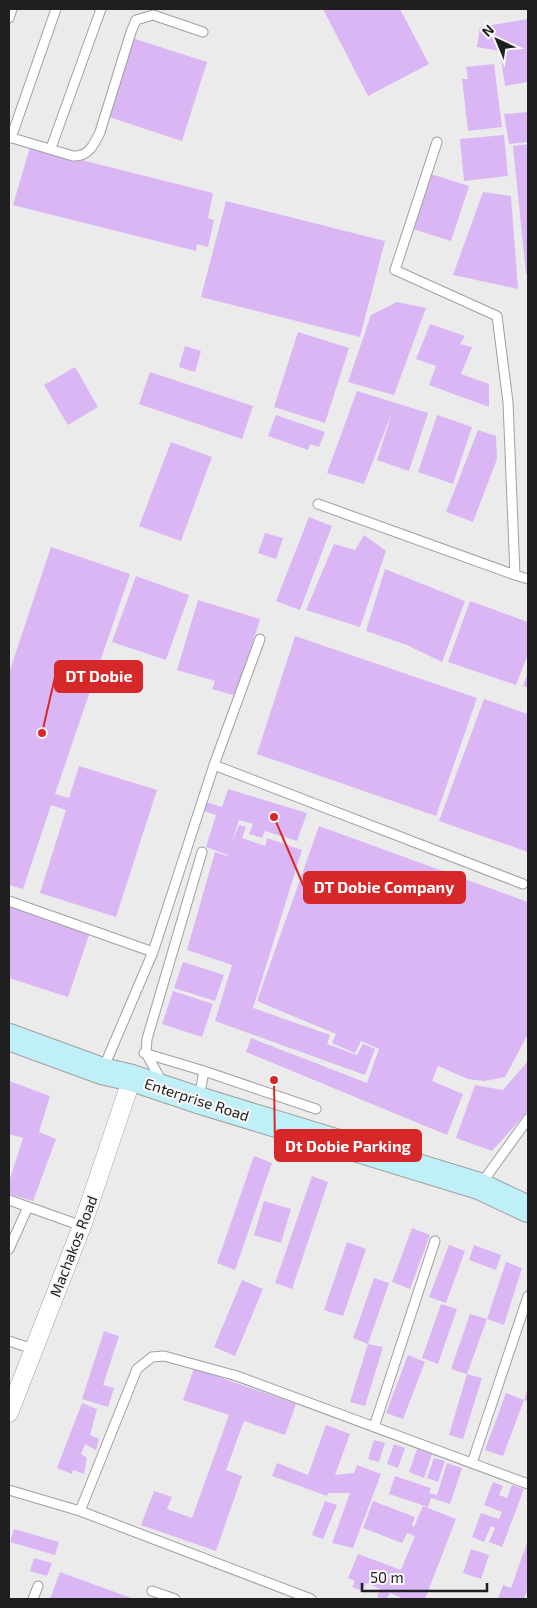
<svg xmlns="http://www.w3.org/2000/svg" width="537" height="1608" font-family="'Exo 2',sans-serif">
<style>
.building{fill:#dbb6f5}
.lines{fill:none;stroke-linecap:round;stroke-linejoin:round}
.lane-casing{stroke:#a0a0a1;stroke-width:11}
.street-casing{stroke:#a0a0a1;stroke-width:19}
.secondary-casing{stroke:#a0a0a1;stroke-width:28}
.lane{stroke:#fff;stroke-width:9}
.street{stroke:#fff;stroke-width:18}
.secondary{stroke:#c0f0f7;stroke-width:26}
.labels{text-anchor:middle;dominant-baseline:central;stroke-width:4;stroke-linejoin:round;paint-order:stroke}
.street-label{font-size:15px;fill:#1f1f20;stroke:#f8f8fa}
.leader{fill:none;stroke:#d62828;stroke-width:2}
.callout-dot{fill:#d62828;stroke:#f8f8fa;stroke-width:2}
.callout{fill:#d62828;stroke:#d62828;stroke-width:2}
.callout-label{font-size:16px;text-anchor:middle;font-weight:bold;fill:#fff}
</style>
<rect width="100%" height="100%" fill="#ebebec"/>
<path class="building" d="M323,9h77l29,55 -61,32z
M528,19v63l-23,4 -5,-35 -23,-4 3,-20z
M132,38l75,24 -25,79 -76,-25z
M494,64l8,63 -34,4 -6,-52h6l-2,-12z
M528,112v30l-19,2 -5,-30z
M504,135l4,41 -44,5 -4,-42z
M528,144v130h-2l-13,-128z
M30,147l183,46 -5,25 6,2 -6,27 -11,-3 -1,7 -183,-46z
M431,174l38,12 -18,55 -38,-12z
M483,192l28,4 7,93 -65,-14z
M226,201l159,40 -25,96 -159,-40z
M397,302l29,6 -32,87 -46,-13 23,-67z
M430,324l35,12 -5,8 12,3 -11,27 28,10v23l-60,-22 7,-19 -20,-7z
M298,332l51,16 -24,75 -51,-16z
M185,346l16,5 -6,21 -16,-5z
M75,367l23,40 -30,18 -24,-40z
M150,372l103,34 -11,33 -103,-35z
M357,391l71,22 -19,58 -32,-11 16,-50 -29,74 -37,-11z
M276,415l49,17 -6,15 -9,-3 -2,6 -40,-14z
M437,415l35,12 -19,57 -35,-12z
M478,430l18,6 1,23 -24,63 -27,-10z
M171,442l41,15 -31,84 -42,-15z
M309,517l23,9 -32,84 -24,-9z
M265,533l18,5 -7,21 -18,-6z
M364,535l22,16 -26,76 -54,-17 28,-66 21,6z
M51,547l79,27 -75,220 14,4 10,-32 78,24 -41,127 -76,-24 26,-83 -15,-5 -28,84 -14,-4v-212z
M385,569l80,32 -23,61 -35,-17 -41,-14z
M136,576l53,19 -23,65 -54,-18z
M198,600l62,19 -24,77 -24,-7 3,-8 -38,-11z
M470,601l58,21v32l-12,31 -68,-23z
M295,636l182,62 -41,118 -179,-62z
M528,671v17l-5,-2z
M484,699l44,15v138l-89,-31z
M228,789l79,24 -10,28 -32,-10 -3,7 -13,-4 4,-10 -14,-4 -8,25 8,-20 7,2 -4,11 23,8 2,-8 35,12 -49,158 77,27 -3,9 30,11 6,-11 12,5 -10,26 -150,-54 17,-56 -45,-15 28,-98 13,4v-1l-22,-8 10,-32 -15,-5 2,-9 19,6z
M319,826l209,76v132l-23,43 -21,4 -16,-2 -30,-13 -6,15 31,13 -16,41 -201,-83 5,-14 116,45 12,-34 -18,-8 -6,12 -23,-10 4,-9 -79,-33z
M9,905l81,27 -22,65 -59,-19z
M183,962l41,13 -9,26 -41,-13z
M173,991l40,13 -11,33 -40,-13z
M528,1061v50l-36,40 -36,-13 19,-53 28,5z
M9,1081l41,15 -11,36 17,7 -23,62 -24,-7v-12l14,-44 -14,-4z
M254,1156l18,7 -37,107 -18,-7z
M312,1176l16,6 -36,107 -17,-6z
M264,1201l27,8 -10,34 -27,-8z
M412,1228l18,7 -20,54 -18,-7z
M347,1242l19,7 -23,67 -19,-6z
M449,1245l16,6 -19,52 -17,-6z
M474,1245l27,10 -5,15 -27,-10z
M506,1262l16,6 -18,57 -17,-6z
M374,1278l15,5 -21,61 15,3 -18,59 -15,-4 18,-58 -15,-6z
M242,1280l21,9 -28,67 -21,-9z
M441,1304l16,5 -19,55 -16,-6z
M470,1314l17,5 -20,55 -16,-5z
M104,1331l15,5 -16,49 11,3 -6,19 -26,-8z
M408,1355l17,7 -22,57 -17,-6z
M194,1368l102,36 -11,31 -41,-14 -18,49 16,6 -26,75 -75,-26 13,-34 18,6 -5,12 25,9 37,-103 -46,-15z
M467,1374l15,4 -19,61 -14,-4z
M528,1388v13l-4,-1 -21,56 -18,-6 21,-57 18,7z
M82,1403l15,6 -7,26 9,4 -3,11 -11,-6 -4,10 6,4 -3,16 -11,-4 -1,4 -15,-6z
M326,1425l24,9 -15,41 19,-2 3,-8 24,9 -28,74 -21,-5 18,-50h-22l-1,3 -55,-20 5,-13 31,12z
M374,1440l11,3 -6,19 -11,-3z
M394,1444l11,4 -7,20 -11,-4z
M417,1449l15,5 -8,24 -15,-6z
M434,1458l11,3 -7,21 -11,-4z
M447,1463l15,5 -12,36 -19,-6 -3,9 -39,-13 6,-18 36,12 -2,5 8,2z
M493,1482l10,4 -4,9 8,3 5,-13 12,4 -22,58 -13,-5 6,-14 -4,-2 -7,16 -12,-5 9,-24 18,6 3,-7 -18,-7z
M325,1501l12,4 -14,34 -11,-4z
M373,1501l42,16 -3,8 2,2 9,-21 33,13 -31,80h-21l-14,-6 -3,6h-3l-7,-2 3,-8 -14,-6 -3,8 -11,-4 3,-6 -7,-3 10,-24 43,16 14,-34 -8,-3 -5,10 -39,-15z
M14,1529l45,13 -4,13 -45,-13z
M528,1540v48l-4,11h-26l5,-14 8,3z
M471,1549l18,6 -8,24 -18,-6z
M34,1558l18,5 -5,13 -17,-5z
M60,1572l74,27h-84z"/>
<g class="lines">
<g class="lane-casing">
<path id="lane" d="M9,18l3,-9
M9,137l64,19c15,1 21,-11 27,-24l31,-100 5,-12 17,-5 50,17
M11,138l45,-129
M437,142l-42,128 102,46 11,86 7,173 13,4
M51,148l50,-139
M318,504l197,71
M214,765l309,119
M9,901l144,51
M144,1053l60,18 112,38
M103,1069l50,-117 61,-187 46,-126
M162,1082l-16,-29 1,-14 55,-187
M199,1098l5,-27
M481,1184l47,-65
M9,1200l73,26
M9,1249l19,-42
M9,1341l24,8
M374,1427l61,-186
M472,1463l56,-167
M9,1490l71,21 231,88
M80,1511l57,-142 15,-12 12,-1 73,20 291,108
M152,1591l23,8
M33,1599l5,-13"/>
</g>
<g class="street-casing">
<path id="street" d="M9,1413l73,-187 50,-148"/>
</g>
<g class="secondary-casing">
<path id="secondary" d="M9,1037l93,34 30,7 66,22 281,86 49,23"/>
</g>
<use href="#lane" class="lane"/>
<use href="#street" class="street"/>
<use href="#secondary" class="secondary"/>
</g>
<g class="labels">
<g class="street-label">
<text transform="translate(197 1099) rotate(18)">Enterprise Road</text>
<text transform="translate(73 1246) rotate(-69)">Machakos Road</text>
</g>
</g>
<path class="leader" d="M42 733L55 677M274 817L304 887M274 1080L275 1146"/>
<g class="callout-dot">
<circle cx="42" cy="733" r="5"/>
<circle cx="274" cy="817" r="5"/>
<circle cx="274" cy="1080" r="5"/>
</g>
<g class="callout">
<rect x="55" y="661" width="87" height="31" rx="5"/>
<rect x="304" y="872" width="161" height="31" rx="5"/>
<rect x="275" y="1130" width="146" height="31" rx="5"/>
</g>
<g class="callout-label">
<text x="99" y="682">DT Dobie</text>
<text x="384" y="893">DT Dobie Company</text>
<text x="348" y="1152">Dt Dobie Parking</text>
</g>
<rect width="537" height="1608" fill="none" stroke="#1f1f20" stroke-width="20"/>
<g transform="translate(497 40) rotate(316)" stroke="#f8f8fa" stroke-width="4" paint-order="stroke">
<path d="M0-4L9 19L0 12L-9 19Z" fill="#1f1f20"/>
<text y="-8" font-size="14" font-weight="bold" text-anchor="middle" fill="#1f1f20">N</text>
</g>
<path d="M362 1583v8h125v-8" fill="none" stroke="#1f1f20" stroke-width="2.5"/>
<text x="370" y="1583" font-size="15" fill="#1f1f20" stroke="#f8f8fa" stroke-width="4" paint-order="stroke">50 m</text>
</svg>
